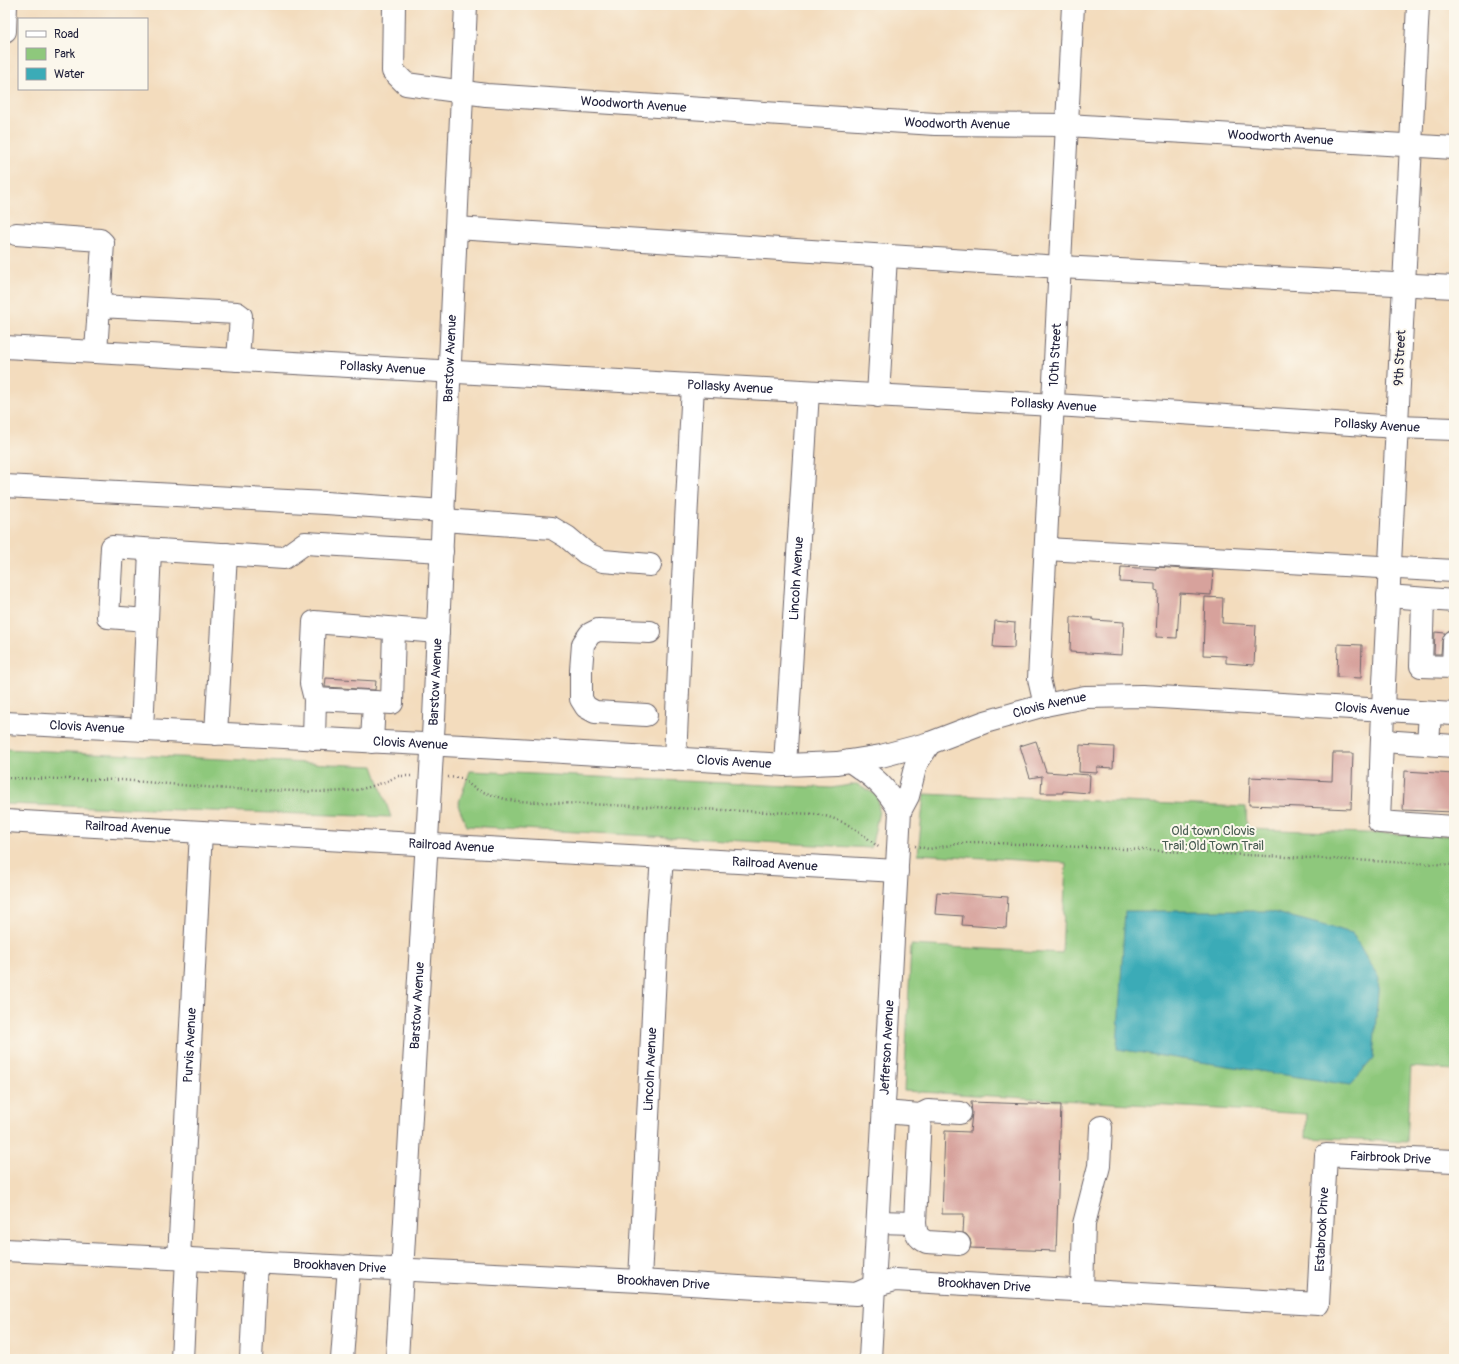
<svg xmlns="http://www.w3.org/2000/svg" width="1459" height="1364" font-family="Pangolin,sans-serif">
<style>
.green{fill:#8ec87c;stroke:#58755c}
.water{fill:#3babb7;stroke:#2e6679}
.building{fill:#d7a29c}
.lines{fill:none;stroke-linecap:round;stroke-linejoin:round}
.minor-casing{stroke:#6b6368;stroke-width:24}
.major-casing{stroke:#6b6368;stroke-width:24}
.path{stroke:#6b6368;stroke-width:2.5;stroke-dasharray:1 3;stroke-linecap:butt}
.minor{stroke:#fff;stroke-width:22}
.major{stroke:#fff;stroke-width:22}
.labels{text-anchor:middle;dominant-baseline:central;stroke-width:4;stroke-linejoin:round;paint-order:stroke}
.street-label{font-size:13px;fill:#22223b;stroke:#fbf7ec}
.park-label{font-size:13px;fill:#485c52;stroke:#fbf7ec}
</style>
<rect width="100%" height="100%" fill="#fbf7ec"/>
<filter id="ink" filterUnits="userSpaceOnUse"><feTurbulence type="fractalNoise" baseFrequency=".025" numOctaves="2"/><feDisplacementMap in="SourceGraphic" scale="8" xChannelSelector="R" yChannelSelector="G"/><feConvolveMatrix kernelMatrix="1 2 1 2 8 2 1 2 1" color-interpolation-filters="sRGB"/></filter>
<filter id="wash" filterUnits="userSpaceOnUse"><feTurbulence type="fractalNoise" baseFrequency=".012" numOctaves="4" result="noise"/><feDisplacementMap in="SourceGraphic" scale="16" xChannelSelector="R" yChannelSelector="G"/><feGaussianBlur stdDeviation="0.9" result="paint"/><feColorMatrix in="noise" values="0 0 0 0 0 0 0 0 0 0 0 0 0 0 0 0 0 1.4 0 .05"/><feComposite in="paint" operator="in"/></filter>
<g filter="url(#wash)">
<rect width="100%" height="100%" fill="#f3dcbd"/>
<path class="green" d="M5,749l368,17 18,51 -386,-13z
M470,771l361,17 26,-4 21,12 1,15 -8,37 -404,-22 -9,-21z
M924,794l322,13 1,22 207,7v234l-43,-3 -4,75 -101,-4 1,-24 -403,-23 7,-146 151,8 4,-90 -148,-9z"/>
<path class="water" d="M1125,911h144l83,22 27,45 -6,81 -23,26 -233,-36z"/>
<g id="blocks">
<path class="building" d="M1121,567l35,2v-2l57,4 -2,24 -31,-2 -3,45 -21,-1 2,-46 -3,-1v-6l-35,-2z
M1205,597l18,1 -1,25 34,2 -2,40 -28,-2v-7l-23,-1z
M1071,617l22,1v2l31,2 -2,33 -52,-3z
M995,621l20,2 -1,25 -21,-1z
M1435,632l10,1 -3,8 -1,13h-7z
M1338,644l24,1 -1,33 -24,-1z
M326,678l50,3 -1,9 -50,-3z
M1036,741l10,31 44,3 -1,18 -26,-2v2h-22l1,-17 -12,2 -10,-32z
M1080,745l34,2 -1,21 -16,-1v6l-18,-1z
M1333,753h20l-2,56 -102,-4 1,-28 82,4z
M1405,771l49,3v38l-51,-2z
M937,892l71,5 -2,31 -44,-3 1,-9 -28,-2z
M971,1102l90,3 -5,146 -86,-3 1,-4 -1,-5 -4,-5 -3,-1 1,-19h-22l3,-83 25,1 2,-19z"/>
</g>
</g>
<g filter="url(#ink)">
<use href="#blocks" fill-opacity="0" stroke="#6b6368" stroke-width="1"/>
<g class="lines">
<g class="minor-casing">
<g id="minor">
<path id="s1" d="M394,5l-1,66 13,13 80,11 449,29 132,1 387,23"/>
<path d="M1418,5l-34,678 -5,139 75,5"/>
<path d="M5,31l1,-26"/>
<path d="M456,228l604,39 394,20"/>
<path d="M16,234l84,6 3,3 -4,63"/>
<path id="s2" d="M5,347l1067,59 325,21 57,2"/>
<path d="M96,352l3,-46 138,7 4,3 -3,44"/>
<path d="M878,396l8,-140"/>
<path d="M5,486l321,17 118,8"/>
<path d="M443,520l109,8 15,9 19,16 17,8 47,4"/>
<path d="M1046,549l408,22"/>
<path d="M150,550l-3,70 -39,-3 4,-70 172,11 21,-15 137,8"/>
<path d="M1388,596l66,5"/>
<path d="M1423,599l-2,67 32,1 1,-26"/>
<path d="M315,699l-4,-16 3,-61 124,10"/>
<path d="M374,702l18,1 2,-74"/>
<path id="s3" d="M1045,705l-6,-26 34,-674"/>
<path d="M646,715l-51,-3 -9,-5 -5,-8v-29l2,-26 7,-10 8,-4 52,2"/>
<path d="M142,730l5,-110"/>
<path d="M216,734l10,-180"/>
<path d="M314,739l1,-40 59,3 -2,40"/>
<path d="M1383,741l71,5"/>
<path d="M1428,744l2,-31"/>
<path d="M675,759l7,-160 11,-214"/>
<path d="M850,761c25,17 34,24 50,50"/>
<path id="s4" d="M785,765l23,-373"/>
<path id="s5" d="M5,821l892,50"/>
<path d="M884,1112l36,3 8,-4 32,2"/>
<path d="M920,1115l-5,108c1,10 2,15 12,19l32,2"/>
<path d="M878,1222l37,1"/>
<path id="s6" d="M5,1250l635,31 216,13 18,-8 21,-6 423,24 8,-149 128,6"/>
<path id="s7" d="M179,1258l22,-426"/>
<path id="s8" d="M640,1281l18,-369 4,-54"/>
<path d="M1082,1291l2,-67 15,-58 2,-39"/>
<path d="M182,1359l5,-101"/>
<path d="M251,1359l5,-97"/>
<path d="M342,1359l7,-93"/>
<path id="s9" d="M870,1359l30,-548 8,-15 8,-32 14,-21"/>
</g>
</g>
<g class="major-casing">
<g id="major">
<path id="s10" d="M5,723l458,23 322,19 52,-2 44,-7 49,-13 55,-21 60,-17 40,-8 57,-1 312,18"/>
<path id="s11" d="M397,1359l37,-641 32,-713"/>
</g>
</g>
<path class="path" d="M448,777l13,1 13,10 6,3 25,8 11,2 299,13c18,3 33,9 47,20 6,4 12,10 18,14
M5,778l116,2 108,9 100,3 29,-2 11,-3 16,-5 13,-6h15
M915,846l14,3 33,-6 14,-1 478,23"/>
<use href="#minor" class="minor"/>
<use href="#major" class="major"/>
</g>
</g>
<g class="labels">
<g class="street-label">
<text stroke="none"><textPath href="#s1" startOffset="313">Woodworth Avenue</textPath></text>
<text stroke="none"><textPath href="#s1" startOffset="637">Woodworth Avenue</textPath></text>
<text stroke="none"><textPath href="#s1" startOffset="961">Woodworth Avenue</textPath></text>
<text stroke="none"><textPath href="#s3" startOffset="351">10th Street</textPath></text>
<text transform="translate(1400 358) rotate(-87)">9th Street</text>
<text stroke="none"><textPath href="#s11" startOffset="1002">Barstow Avenue</textPath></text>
<text stroke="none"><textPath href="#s2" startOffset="378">Pollasky Avenue</textPath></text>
<text stroke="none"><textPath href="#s2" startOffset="726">Pollasky Avenue</textPath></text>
<text stroke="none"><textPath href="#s2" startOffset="1050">Pollasky Avenue</textPath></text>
<text stroke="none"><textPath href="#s2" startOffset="1374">Pollasky Avenue</textPath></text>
<text stroke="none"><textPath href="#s4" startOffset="187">Lincoln Avenue</textPath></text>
<text stroke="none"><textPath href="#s11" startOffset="678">Barstow Avenue</textPath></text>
<text stroke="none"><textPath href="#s10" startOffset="1054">Clovis Avenue</textPath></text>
<text stroke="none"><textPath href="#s10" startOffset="1378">Clovis Avenue</textPath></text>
<text stroke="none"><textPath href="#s10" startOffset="82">Clovis Avenue</textPath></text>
<text stroke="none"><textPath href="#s10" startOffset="406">Clovis Avenue</textPath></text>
<text stroke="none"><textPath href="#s10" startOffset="730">Clovis Avenue</textPath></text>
<text stroke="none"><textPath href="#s5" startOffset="123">Railroad Avenue</textPath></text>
<text stroke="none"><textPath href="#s5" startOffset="447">Railroad Avenue</textPath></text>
<text stroke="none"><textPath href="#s5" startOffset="771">Railroad Avenue</textPath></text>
<text stroke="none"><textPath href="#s11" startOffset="354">Barstow Avenue</textPath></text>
<text stroke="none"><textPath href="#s7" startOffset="213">Purvis Avenue</textPath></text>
<text stroke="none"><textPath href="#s9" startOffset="312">Jefferson Avenue</textPath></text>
<text stroke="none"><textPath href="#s8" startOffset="212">Lincoln Avenue</textPath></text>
<text stroke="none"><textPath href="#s6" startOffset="1531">Fairbrook Drive</textPath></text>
<text stroke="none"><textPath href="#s6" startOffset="1392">Estabrook Drive</textPath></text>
<text stroke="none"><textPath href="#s6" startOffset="335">Brookhaven Drive</textPath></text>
<text stroke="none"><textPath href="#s6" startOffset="659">Brookhaven Drive</textPath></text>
<text stroke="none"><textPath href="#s6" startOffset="983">Brookhaven Drive</textPath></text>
</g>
<g class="park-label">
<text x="1213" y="831">Old town Clovis<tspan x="1213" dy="15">Trail;Old Town Trail</tspan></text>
</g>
</g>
<rect width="1459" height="1364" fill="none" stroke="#fbf7ec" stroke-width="20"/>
<rect x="18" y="18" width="130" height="72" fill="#fbf7ec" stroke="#a4a2a5"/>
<rect x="26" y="31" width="20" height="6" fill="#ffffff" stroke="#a4a2a5"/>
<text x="54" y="38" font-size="12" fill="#22223b">Road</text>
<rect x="26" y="48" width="20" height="12" fill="#8ec87c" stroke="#a4a2a5"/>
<text x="54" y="58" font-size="12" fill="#22223b">Park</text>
<rect x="26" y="68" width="20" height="12" fill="#3babb7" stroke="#a4a2a5"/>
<text x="54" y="78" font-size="12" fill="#22223b">Water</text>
</svg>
